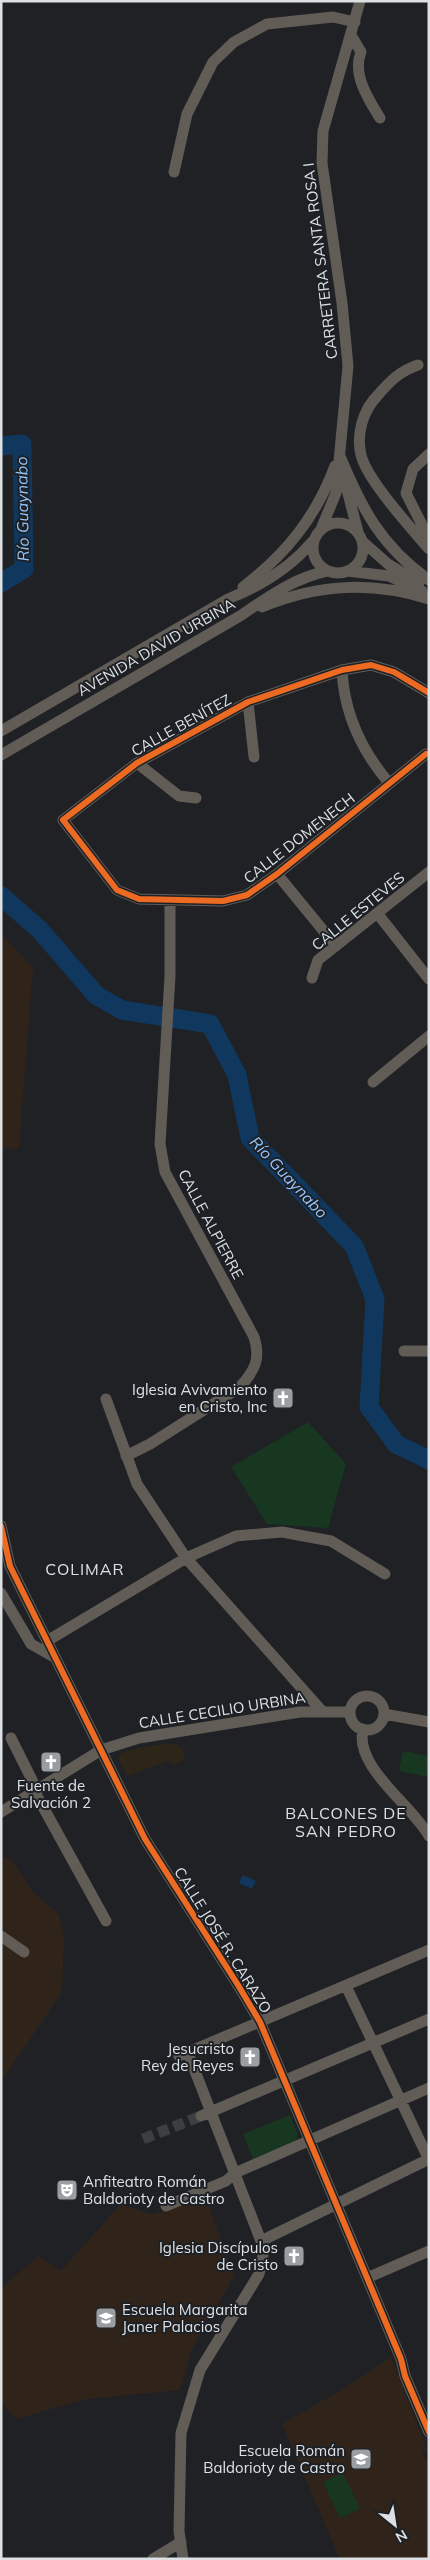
<svg xmlns="http://www.w3.org/2000/svg" width="430" height="2560" font-family="Mulish,sans-serif">
<style>
.commercial{fill:#2d2618}
.education{fill:#30241a}
.green{fill:#173721}
.water{fill:#10385f}
.lines{fill:none;stroke-linecap:round;stroke-linejoin:round}
.river{stroke:#10385f;stroke-width:19}
.minor-tunnel{stroke:#3c3e41;stroke-width:11;stroke-dasharray:11 5.5;stroke-linecap:butt}
.minor{stroke:#625c57;stroke-width:11}
.cycleway-casing{stroke:#1d2126;stroke-width:9}
.cycleway{stroke:#ed6a23;stroke-width:6}
.labels{text-anchor:middle;dominant-baseline:central;stroke-width:4;stroke-linejoin:round;paint-order:stroke}
.street-label{font-size:15px;fill:#dee1e4;stroke:#1d2126}
.poi-label{font-size:15px;fill:#dee1e4;stroke:#1d2126;text-anchor:end}
.water-label{font-size:16px;font-style:italic;fill:#93c4fc;stroke:#1d2126}
.neighbourhood-label{font-size:16px;letter-spacing:1px;fill:#dee1e4;stroke:#1d2126}
</style>
<rect width="100%" height="100%" fill="#1f2124"/>
<path class="commercial" d="M163,1744h12l7,4 3,11 -11,6 -6,-4 -41,15 -9,-18 2,-4 17,-6z"/>
<path class="education" d="M1,934l32,34 -14,181 -18,-1z
M1,1857l10,2 23,34 24,21 6,23 -2,55 -61,90z
M205,2194l29,82 -42,73 -12,41 -93,9 -71,20 -15,-17v-114l38,-32 22,15 60,-67 31,11z
M391,2357l36,93 -5,2 7,14v93h-89l-58,-135 68,-39z"/>
<path class="green" d="M308,1422l38,42 -18,64 -61,-4 -36,-57z
M403,1751l26,5v21l-30,-6z
M290,2115l8,20 -2,6 -43,18 -10,-25z
M343,2473l17,36 -20,9 -17,-36z"/>
<path class="water" d="M243,1875l13,6 -4,8 -13,-6z"/>
<g class="lines">
<path class="river" d="M1,446l21,-2 2,125 -23,14
M1,896l39,34 56,65 26,15 88,14 27,51 13,63 104,108 21,53 -6,108 27,37 33,16"/>
<path class="minor-tunnel" d="M143,2139l58,-23"/>
<path class="minor" d="M351,35l10,17c-9,22 7,47 19,66
M174,172l13,-58 26,-52 21,-20 33,-18 66,-7 22,5
M418,365c-18,6 -28,16 -40,30 -15,15 -22,39 -17,60 6,25 50,73 68,94
M340,456c22,53 41,90 89,124
M344,478l14,54
M313 548a25 25 0 1 1 50 0a25 25 0 1 1-50 0Z
M321,529l15,-36 12,-127 -6,-63 -20,-140 1,-32 37,-130
M422,540l3,-9 -19,-38 7,-24 16,-15
M362,541l26,23 31,19
M347,571l42,5 33,15
M243,587c43,-33 73,-70 92,-121
M262,607c56,-23 109,-26 167,-8
M342,670c2,43 19,80 47,113
M248,702l6,55
M1,731l227,-132c33,-13 62,-31 85,-58
M426,754l-149,120 -30,21 -24,6 -84,-2 -22,-9 -54,-70 74,-57 111,-61 94,-32 29,-5 23,7 35,21
M1,755l239,-139c28,-19 54,-38 87,-45
M137,763l42,33 17,2
M277,874l59,72
M377,913l52,66
M312,978l6,-18 111,-88
M373,1082l56,-46
M404,1351h25
M106,1399l31,85 49,74 135,152
M126,1456l24,-12 90,-57c15,-17 21,-28 14,-50l-89,-165 -5,-28 10,-168v-75
M1,1526l9,40 135,273 93,146 22,37 141,337 4,17 24,56
M1,1593l30,51 23,13
M47,1641l139,-83 50,-22 46,-4 49,9 54,33
M350 1713a17 17 0 1 1 34 0a17 17 0 1 1-34 0Z
M384,1714l45,8
M363,1729c-9,38 48,75 66,107
M11,1738l25,50 1,8 69,125
M1,1812l100,-62 38,-12 161,-26h50
M1,1936l23,16
M346,1986l83,174
M179,2056l250,-106
M201,2116l228,-97
M166,2206l60,-25 9,-8 194,-85
M261,2241l168,-82
M367,2278l62,-27
M153,2559l28,-17
M183,2559l-4,-28 2,-98 19,-63 59,-96 4,-18 -2,-15 -73,-188"/>
<g class="cycleway-casing">
<path id="cycleway" d="M426,754l-149,120 -30,21 -24,6 -84,-2 -22,-9 -54,-70 74,-57 111,-61 94,-32 29,-5 23,7 35,21
M1,1526l9,40 135,273 93,146 22,37 141,337 4,17 24,56"/>
</g>
<use href="#cycleway" class="cycleway"/>
</g>
<defs>
<g id="church-square" transform="scale(1.125)"><rect x="-9" y="-9" width="18" height="18" rx="4" fill="#9b9ea1" stroke="#1d2126"/><path d="M-1.2-6h2.4v3.5h3.3v2.4h-3.3V6h-2.4V-.1h-3.3v-2.4h3.3Z" fill="#fff"/></g>
<g id="theatre-square" transform="scale(1.125)"><rect x="-9" y="-9" width="18" height="18" rx="4" fill="#9b9ea1" stroke="#1d2126"/><path d="M-5-5.5Q0-4 5-5.5V0Q5 5 0 6Q-5 5-5 0ZM-3.3-2.5H-1v1.5H-3.3ZM1-2.5H3.3v1.5H1ZM-2.8 1Q0 5.5 2.8 1Z" fill="#fff"/></g>
<g id="school-square" transform="scale(1.125)"><rect x="-9" y="-9" width="18" height="18" rx="4" fill="#9b9ea1" stroke="#1d2126"/><path d="M0-5L7-2L0 1L-7-2ZM-4 1L0 2.5L4 1V4Q0 6-4 4Z" fill="#fff"/></g>
</defs>
<g fill-rule="evenodd">
<use href="#church-square" x="283" y="1398"/>
<use href="#church-square" x="51" y="1762"/>
<use href="#church-square" x="250" y="2057"/>
<use href="#theatre-square" x="67" y="2190"/>
<use href="#church-square" x="294" y="2256"/>
<use href="#school-square" x="106" y="2318"/>
<use href="#school-square" x="361" y="2459"/>
</g>
<g class="labels">
<g class="street-label">
<text transform="translate(320 261) rotate(-97)">CARRETERA SANTA ROSA I</text>
<text transform="translate(156 647) rotate(-30)">AVENIDA DAVID URBINA</text>
<text transform="translate(181 725) rotate(-29)">CALLE BENÍTEZ</text>
<text transform="translate(299 838) rotate(-38)">CALLE DOMENECH</text>
<text transform="translate(358 911) rotate(-39)">CALLE ESTEVES</text>
<text transform="translate(211 1224) rotate(62)">CALLE ALPIERRE</text>
<text transform="translate(222 1710) rotate(-9)">CALLE CECILIO URBINA</text>
<text transform="translate(223 1940) rotate(58)">CALLE JOSÉ R. CARAZO</text>
</g>
<g class="poi-label">
<text x="267" y="1389">Iglesia Avivamiento<tspan x="267" dy="17">en Cristo, Inc</tspan></text>
<text x="51" y="1785" text-anchor="middle">Fuente de<tspan x="51" dy="17">Salvación 2</tspan></text>
<text x="234" y="2048">Jesucristo<tspan x="234" dy="17">Rey de Reyes</tspan></text>
<text x="83" y="2181" text-anchor="start">Anfiteatro Román<tspan x="83" dy="17">Baldorioty de Castro</tspan></text>
<text x="278" y="2247">Iglesia Discípulos<tspan x="278" dy="17">de Cristo</tspan></text>
<text x="122" y="2309" text-anchor="start">Escuela Margarita<tspan x="122" dy="17">Janer Palacios</tspan></text>
<text x="345" y="2450">Escuela Román<tspan x="345" dy="17">Baldorioty de Castro</tspan></text>
</g>
<g class="water-label">
<text transform="translate(22 509) rotate(-91)">Río Guaynabo</text>
<text transform="translate(289 1177) rotate(47)">Río Guaynabo</text>
</g>
<g class="neighbourhood-label">
<text x="85" y="1569">COLIMAR</text>
<text x="346" y="1813">BALCONES DE<tspan x="346" dy="18">SAN PEDRO</tspan></text>
</g>
</g>
<rect width="430" height="2560" fill="none" stroke="#dee1e4" stroke-width="5"/>
<g transform="translate(395 2525) rotate(150)" stroke="#1d2126" stroke-width="4" paint-order="stroke">
<path d="M0-4L9 19L0 12L-9 19Z" fill="#dee1e4"/>
<text y="-8" font-size="14" font-weight="bold" text-anchor="middle" fill="#dee1e4">N</text>
</g>
</svg>
